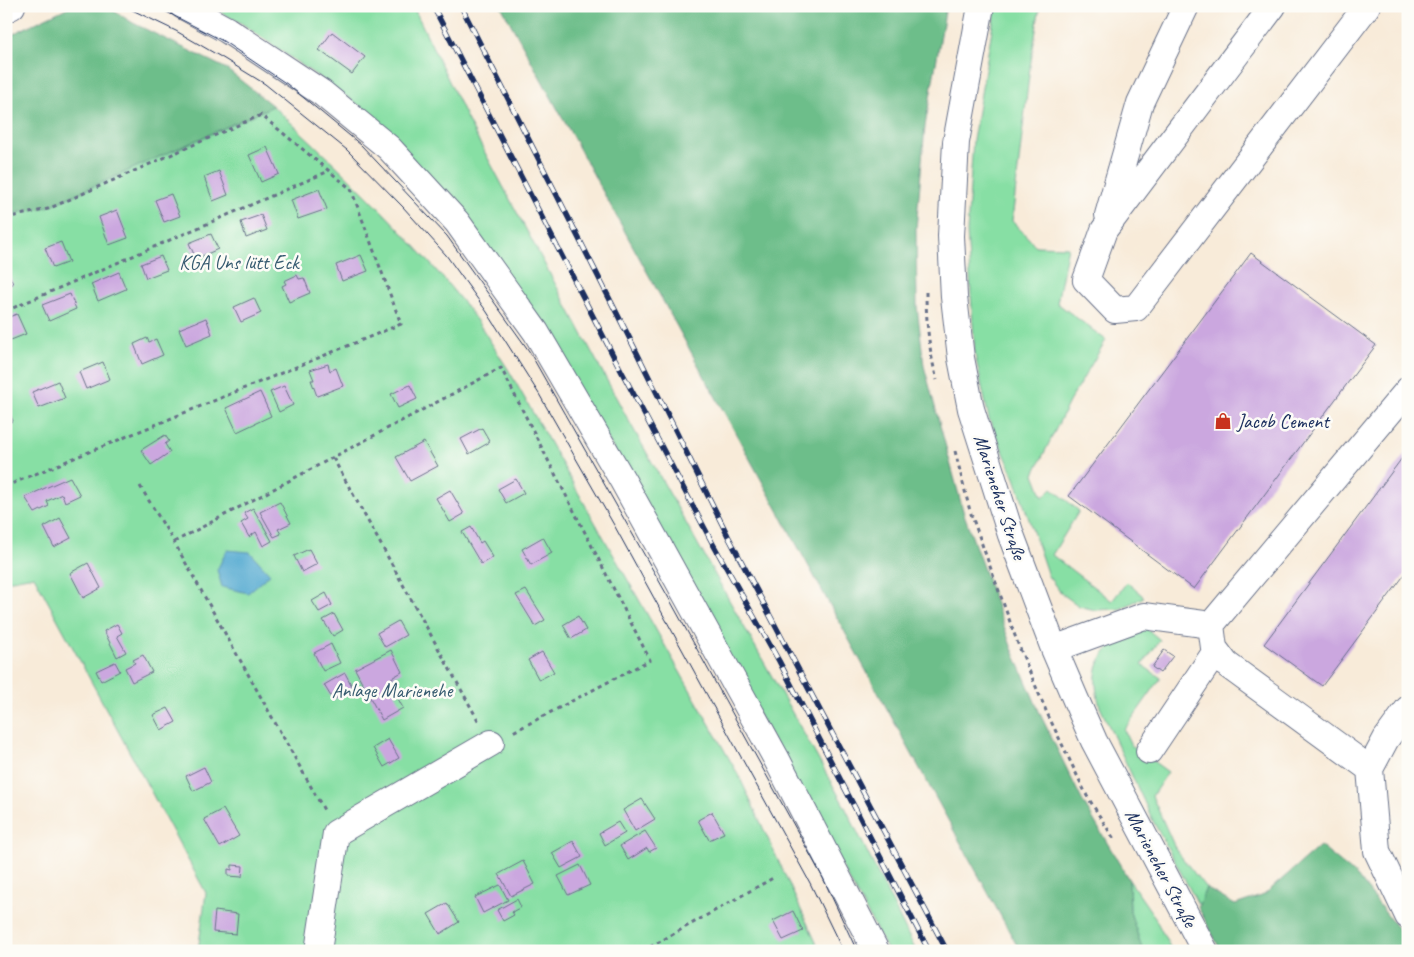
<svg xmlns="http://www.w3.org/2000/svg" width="1414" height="957" font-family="Caveat,sans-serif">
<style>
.green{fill:#87dfa4;stroke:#518781}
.forest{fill:#6dbe8a;stroke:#447674}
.water{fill:#54aad1;stroke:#386c98}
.building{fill:#cba7df}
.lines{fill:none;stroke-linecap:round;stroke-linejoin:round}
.minor-casing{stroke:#687189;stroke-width:28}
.path{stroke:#687189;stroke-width:3;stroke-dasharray:4 4;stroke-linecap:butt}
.minor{stroke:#fff;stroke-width:26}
.tram{stroke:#1b2f5e;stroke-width:1}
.rail-casing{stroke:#1b2f5e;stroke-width:5.5}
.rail{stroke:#fdfcf7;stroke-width:4;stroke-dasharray:11;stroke-linecap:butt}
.labels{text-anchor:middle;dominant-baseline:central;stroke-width:5;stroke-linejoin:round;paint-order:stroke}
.park-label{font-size:20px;fill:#365b70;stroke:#fdfcf7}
.poi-label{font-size:20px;fill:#1b2f5e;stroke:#fdfcf7;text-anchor:start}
.street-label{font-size:20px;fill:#1b2f5e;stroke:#fdfcf7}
</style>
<rect width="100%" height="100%" fill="#fdfcf7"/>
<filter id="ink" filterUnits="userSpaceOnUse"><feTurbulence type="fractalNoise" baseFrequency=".02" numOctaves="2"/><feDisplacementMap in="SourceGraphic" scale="10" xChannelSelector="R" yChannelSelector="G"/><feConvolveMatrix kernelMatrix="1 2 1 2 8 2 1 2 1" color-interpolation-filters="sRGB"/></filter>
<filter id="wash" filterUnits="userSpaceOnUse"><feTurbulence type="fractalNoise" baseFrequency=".0096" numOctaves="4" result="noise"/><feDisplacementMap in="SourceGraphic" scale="20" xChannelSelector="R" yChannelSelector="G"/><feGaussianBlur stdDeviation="1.12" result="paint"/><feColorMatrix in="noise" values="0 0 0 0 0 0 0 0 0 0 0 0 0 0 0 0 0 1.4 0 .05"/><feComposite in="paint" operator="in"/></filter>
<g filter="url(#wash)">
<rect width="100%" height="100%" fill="#f8ebd9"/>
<path class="green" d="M208,6h205l56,117 156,291 220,393 71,144h-28l-280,-512 -183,-265 -52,-59 -132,-92z
M996,6h44l-10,61 -18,154 24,25 32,1 -11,56 49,37 -37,62 -35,72 9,23 9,-9 27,23 -27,44 60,46 15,-19 17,15 -24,12 -25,1 -16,-4 -18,-13 -13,-17 -33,-98 -26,-59 -14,-64 -8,-123 6,-92z
M273,106c68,63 135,127 193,200 15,19 28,42 42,63l231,407 81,175h-622l8,-58 -172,-317 -28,5v-366l41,-8z
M1146,628l14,12 -18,25 19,13 -37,52 7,15 37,27 -16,24 24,54 30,38 -7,18 -45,-83 -54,-116c-3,-12 -6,-26 -3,-38 6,-22 28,-35 49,-41z
M1129,880l25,36 18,35h-29l-13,-39z"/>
<path class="forest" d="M71,6h35l27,17 92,45 48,38 -226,101 -41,8v-178z
M501,6h445l-21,120 -9,103 1,77 7,60 40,148 47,132 31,72 40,82 47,80 1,32 13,39h-123z
M1320,846l37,30 51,66v9h-187l-23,-44 8,-19 29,17 29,-10z"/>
<path class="water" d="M227,550l23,2 20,22 -22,19 -26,-6 -5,-17z"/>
<g id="blocks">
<path class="building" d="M332,32l33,25 -13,17 -33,-24z
M267,147l12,27 -18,8 -12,-27z
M219,171l9,24 -15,6 -9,-24z
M319,189l8,20 -29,10 -7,-19z
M171,194l9,22 -16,6 -9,-22z
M117,210l11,28 -19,7 -10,-28z
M261,215l6,15 -21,8 -5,-16z
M211,234l7,15 -22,10 -7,-16z
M61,242l8,20 -16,6 -8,-20z
M1251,253l125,92 -182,244 -125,-93z
M361,255l7,16 -26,10 -6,-16z
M161,256l6,14 -21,8 -5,-14z
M6,268l7,16 -7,3z
M119,272l7,17 -28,12 -7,-17z
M297,275l2,4 5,-1 6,15 -21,9 -7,-16 4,-2 -2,-3z
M70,294l6,15 -27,12 -7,-16z
M254,298l7,15 -20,9 -7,-15z
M17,314l9,20 -20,8v-24z
M206,318l6,16 -26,11 -7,-16z
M147,338l2,4 7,-3 7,16 -21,9 -8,-20z
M103,362l7,17 -24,10 -7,-17z
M328,364l2,7 6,-3 7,18 -26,10 -6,-16h3l-4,-10z
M58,381l7,17 -26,10 -7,-16z
M410,385l7,14 -19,9 -7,-14z
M284,386l9,19 -14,7 -9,-20z
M260,392l11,24 -34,16 -11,-24z
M6,404l7,17 -7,3z
M482,428l8,14 -21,12 -8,-15z
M165,435l4,6 -4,3 5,8 -19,13 -10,-15z
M424,442l14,24 -28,15 -14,-24z
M1408,450v120l-86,116 -58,-42z
M70,477l10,18 -15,7 -3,-8 -15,7 2,5 -14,7 -10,-16z
M516,479l8,14 -18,10 -8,-14z
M450,490l14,24 -14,8 -14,-24z
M280,502l11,21 -13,6 3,5 -7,3 -14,-25z
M253,508l19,33 -9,5 -7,-14 -7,5 -8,-14 7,-4 -4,-6z
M60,518l11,20 -17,9 -10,-20z
M471,527l9,16 3,-2 10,16 -12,7 -19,-32z
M543,537l9,16 -21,12 -9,-16z
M309,549l8,15 -15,8 -8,-16z
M88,563l13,25 -18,10 -13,-25z
M526,590l19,30 -10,6 -19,-31z
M326,593l6,12 -13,7 -7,-11z
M334,614l9,16 -10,6 -10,-16z
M578,616l8,14 -15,9 -8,-14z
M398,621l8,14 -21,12 -8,-14z
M117,624l5,9 -5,3 9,16 -9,5 -13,-26z
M331,644l9,19 -17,8 -9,-18z
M391,650l11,22 -14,8 15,28 -21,12 -27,-51z
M1164,650l9,6 -13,17 -8,-6z
M542,652l12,20 -15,8 -11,-20z
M143,655l9,17 -20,10 -7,-14 10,-5 -2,-3z
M115,662l5,9 -19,10 -5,-10z
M345,673l8,15 -20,12 -9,-15z
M168,708l8,14 -15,8 -8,-15z
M388,739l11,19 -15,9 -11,-19z
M204,767l7,15 -18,9 -7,-15z
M642,799l13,20 -20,12 -12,-21z
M223,809l16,27 -19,11 -16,-28z
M712,812l12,21 -15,7 -11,-20z
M618,822l7,11 -20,12 -6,-12z
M645,831l11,17 -7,4 -2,-4 -19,12 -8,-14z
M573,841l9,16 -21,11 -9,-15z
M523,861l12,23 -24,12 -12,-22z
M232,865l11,1 -1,11 -14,-1v-7l4,1z
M580,865l10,20 -22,10 -10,-19z
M500,885l8,15 -25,13 -8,-16z
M517,899l4,8 -9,5 2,3 -11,6 -6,-11z
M447,903l12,19 -19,12 -12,-20z
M215,911l23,3 -2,20 -23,-2z
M793,911l10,20 -20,9 -10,-19z"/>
</g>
</g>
<g filter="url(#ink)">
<use href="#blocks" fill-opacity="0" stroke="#687189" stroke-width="1"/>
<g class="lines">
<g class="minor-casing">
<path id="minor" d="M183,6l44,24 95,63 67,55 68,74 79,110 87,149 153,277 100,193
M981,6l-25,136 -5,94 3,61 7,61 10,51 40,126 43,114 21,49 19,43 111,210
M1273,6l-169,224 -18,50 29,30 21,-2 231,-302
M6,9l6,-3
M1108,215l32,-112 46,-97
M1054,649l90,-33 67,9
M1408,709l-22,30 -16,30 7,82 31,65
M1149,751l67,-100
M1370,769l-144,-105 -12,-16 -3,-23 197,-235
M318,951l18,-118 155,-90"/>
</g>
<path class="path" d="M6,218l42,-9 213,-94 90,74 50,135 -395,162
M926,292c0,29 3,59 11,88
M6,311l323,-140
M955,451l15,60 48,133 29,69 40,83 27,43
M333,458l146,264
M140,486l34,56 150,268
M174,542l327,-174 149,292 -137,72
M643,951l130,-73"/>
<use href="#minor" class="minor"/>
<path class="tram" d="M124,6l52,25 45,26 44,27 82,66 56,57 43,48 41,57 52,82 75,131 196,358 33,68
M155,6l68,35 64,43 74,61 86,91 82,115 142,251 152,276 34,73"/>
<g class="rail-casing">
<path id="rail" d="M433,6l182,353 98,185 66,117 150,290
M461,6l175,345 92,185 219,415"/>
</g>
<use href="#rail" class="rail"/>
</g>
</g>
<defs>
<g id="shop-bare" transform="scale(1.35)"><path d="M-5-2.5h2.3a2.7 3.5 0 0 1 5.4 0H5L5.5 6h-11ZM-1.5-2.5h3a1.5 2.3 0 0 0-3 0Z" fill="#c8321e" stroke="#fdfcf7" stroke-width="2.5" paint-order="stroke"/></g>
</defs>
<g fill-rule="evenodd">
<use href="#shop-bare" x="1223" y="421"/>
</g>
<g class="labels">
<g class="park-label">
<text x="239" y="262">KGA Uns lütt Eck</text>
<text x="392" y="690">Anlage Marienehe</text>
</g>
<g class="poi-label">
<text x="1237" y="421">Jacob Cement</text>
</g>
<g class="street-label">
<text transform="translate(1000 497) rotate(72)">Marieneher Straße</text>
<text transform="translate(1161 868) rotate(62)">Marieneher Straße</text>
</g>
</g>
<rect width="1414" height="957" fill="none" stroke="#fdfcf7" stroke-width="25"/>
</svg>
